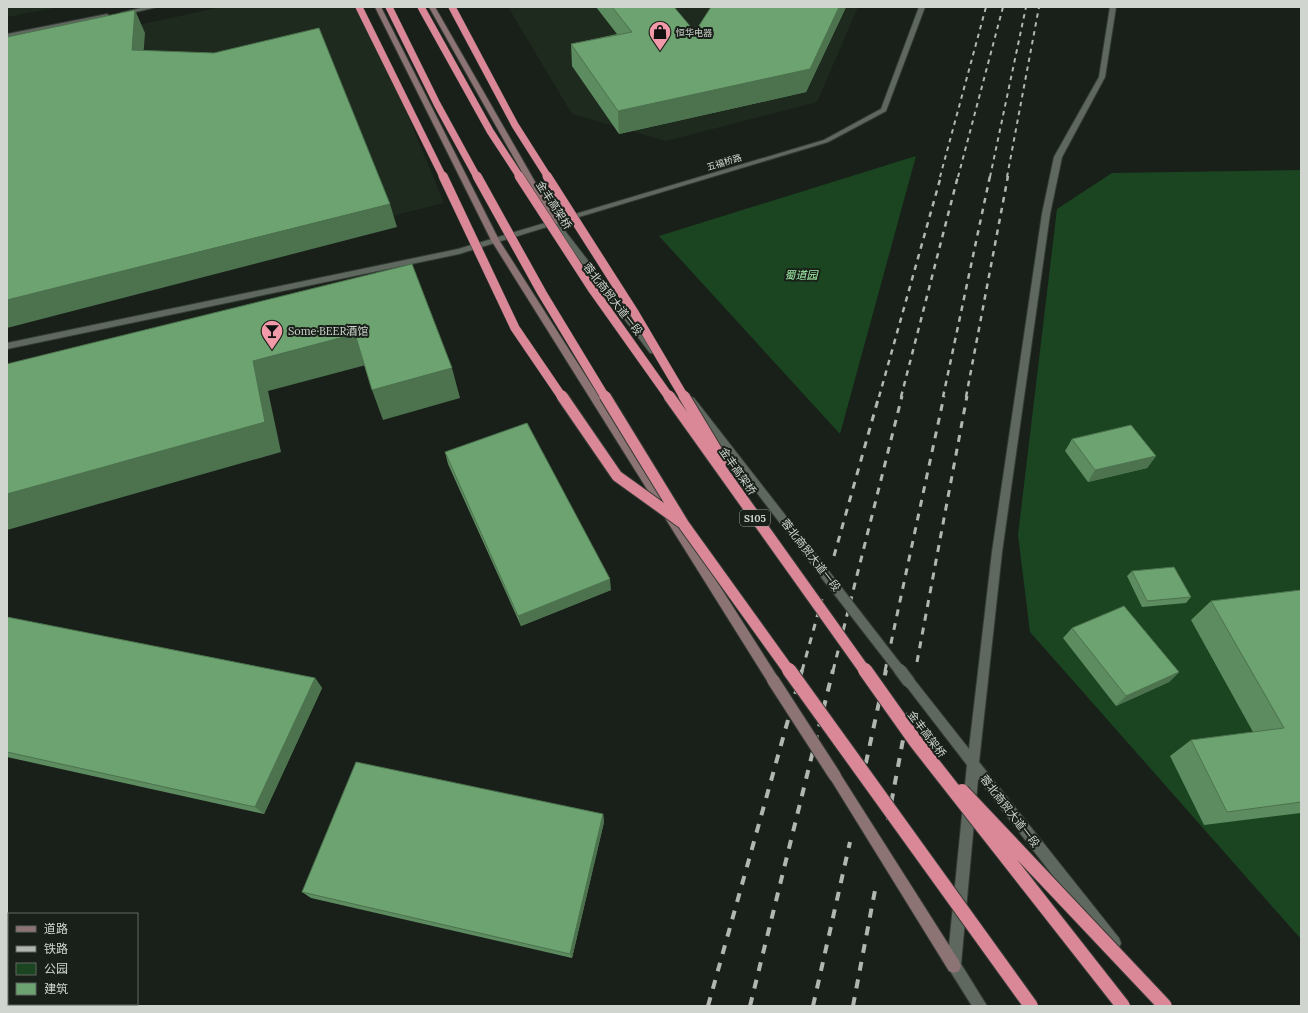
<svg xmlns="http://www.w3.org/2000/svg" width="1308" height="1013" font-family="Lora,'Noto Sans SC',serif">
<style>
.built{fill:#1e2a1e}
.green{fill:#1a4520}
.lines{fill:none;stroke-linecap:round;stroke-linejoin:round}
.minor-casing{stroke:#363b36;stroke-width:2}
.secondary-casing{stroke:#363b36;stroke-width:2}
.minor{fill:#5f685f;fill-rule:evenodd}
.secondary{fill:#8d7474;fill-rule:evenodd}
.rail-far3{stroke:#b1b6b1;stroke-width:2;stroke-dasharray:4.5 4.5;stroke-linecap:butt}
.rail-far2{stroke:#b1b6b1;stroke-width:2.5;stroke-dasharray:5.5 5.5;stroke-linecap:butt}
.rail-far1{stroke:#b1b6b1;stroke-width:3;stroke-dasharray:7 7;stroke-linecap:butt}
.rail{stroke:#b1b6b1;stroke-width:4;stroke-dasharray:9 9;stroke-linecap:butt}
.minor-bridge-far1-casing{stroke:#363b36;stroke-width:12;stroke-linecap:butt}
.minor-bridge-casing{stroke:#363b36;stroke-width:14;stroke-linecap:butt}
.secondary-bridge-casing{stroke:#363b36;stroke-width:14;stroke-linecap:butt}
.trunk-bridge-far3-casing{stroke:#363b36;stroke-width:8;stroke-linecap:butt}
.trunk-bridge-far2-casing{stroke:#363b36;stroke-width:10;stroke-linecap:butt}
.trunk-bridge-far1-casing{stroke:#363b36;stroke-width:13;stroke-linecap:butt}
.trunk-bridge-casing{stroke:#363b36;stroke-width:16;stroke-linecap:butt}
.minor-bridge-far1{stroke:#5f685f;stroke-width:10}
.minor-bridge{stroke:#5f685f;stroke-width:12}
.secondary-bridge{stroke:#8d7474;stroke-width:12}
.trunk-bridge-far3{stroke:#da8897;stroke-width:7}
.trunk-bridge-far2{stroke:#da8897;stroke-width:9}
.trunk-bridge-far1{stroke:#da8897;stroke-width:11}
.trunk-bridge{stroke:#da8897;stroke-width:14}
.wall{fill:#5d8c60}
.shaded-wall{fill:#4c724e}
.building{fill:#6ca370;stroke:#4c724e}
.labels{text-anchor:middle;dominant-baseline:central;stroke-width:4;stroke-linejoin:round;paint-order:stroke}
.far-poi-label{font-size:9px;fill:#d0d5d0;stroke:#192019;text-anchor:start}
.far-street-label{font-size:9px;fill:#d0d5d0;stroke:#192019}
.shield{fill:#192019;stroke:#999f99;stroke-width:1}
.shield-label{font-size:10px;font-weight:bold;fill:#d0d5d0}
.street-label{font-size:11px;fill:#d0d5d0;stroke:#192019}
.park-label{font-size:11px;font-style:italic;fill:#a2f0a8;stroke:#192019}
.poi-label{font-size:11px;fill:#d0d5d0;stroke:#192019;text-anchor:start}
</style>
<rect width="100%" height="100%" fill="#192019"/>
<path class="built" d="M7,7h53l-53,10z
M222,7h141l81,196 -437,109v-259z
M508,7h350l-41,95 -151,39 -94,-27z"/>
<path class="green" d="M916,156l-76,278 -181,-198z
M1301,170v769l-271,-307 -12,-97 39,-326 55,-36z"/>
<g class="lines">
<g class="minor-casing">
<path id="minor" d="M145,7h12l-34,8 -3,-2z
M919,7h6l-39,104 -58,31 -269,81 97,126 1,2 -1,2h-6l-97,-128 -94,29 -452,95v-6l451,-94 366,-109 57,-31z
M1110,7h6l-11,70 -43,80 -12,57 -48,338 -23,210 140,176 2,5 -2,5 -5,2 -5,-2 -131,-169 -17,185 26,42h-15l-25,-40 20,-201 -64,-83 2,-4 4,-1 4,1 56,71 23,-197 50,-338 12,-57 45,-80z
M107,14l3,2 -1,1 -102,21v-4z
M691,397l3,1 141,181 1,3 -1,3 -4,2 -4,-2 -139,-183 -2,-2 2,-2z"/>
</g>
<g class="secondary-casing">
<path id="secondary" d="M375,7h6l118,233 278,436 2,4 -2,4 -4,1 -4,-1 -278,-444z
M429,7h6l123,215 -1,2h-6l-1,-2z
M835,770l4,2 120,189 2,5 -2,5 -5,2 -5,-2 -118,-191 -2,-4 2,-4z"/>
</g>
<use href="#minor" class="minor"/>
<use href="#secondary" class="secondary"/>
<path class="rail-far3" d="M940,177l46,-170
M958,177l45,-170
M990,177l36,-170
M1007,177l32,-170"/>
<path class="rail-far2" d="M879,397l62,-221
M901,397l57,-221
M943,397l47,-221
M966,397l42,-221"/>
<path class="rail-far1" d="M834,556l45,-160
M917,662l50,-266
M802,671l20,-72
M833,671l69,-275
M885,671l59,-275"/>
<path class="rail" d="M862,781l24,-111
M888,820l20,-107
M708,1006l94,-336
M750,1006l83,-336
M813,1006l37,-164
M853,1006l23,-121"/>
<g class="minor-bridge-far1-casing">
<path id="minor-bridge-far1" d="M831,582l69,89"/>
</g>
<g class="minor-bridge-casing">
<path id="minor-bridge" d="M900,670l9,12"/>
</g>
<g class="secondary-bridge-casing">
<path id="secondary-bridge" d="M773,680l62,96"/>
</g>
<g class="trunk-bridge-far3-casing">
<path id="trunk-bridge-far3" d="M359,7l84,170
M389,7l48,97 40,73
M421,7l69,124 30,46
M452,7l63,118 33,52"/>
</g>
<g class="trunk-bridge-far2-casing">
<path id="trunk-bridge-far2" d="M443,176l72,152 47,69
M477,176l65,117 63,104
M519,176l74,114 76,107
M547,176l88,138 49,83"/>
</g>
<g class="trunk-bridge-far1-casing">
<path id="trunk-bridge-far1" d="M562,396l55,80 64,46
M605,396l79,129 105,146
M669,396l196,275
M684,396l39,65"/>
</g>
<g class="trunk-bridge-casing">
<path id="trunk-bridge" d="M789,670l242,336
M865,670l51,72 207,264
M962,791l203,215"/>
</g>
<use href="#minor-bridge-far1" class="minor-bridge-far1"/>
<use href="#minor-bridge" class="minor-bridge"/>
<use href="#secondary-bridge" class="secondary-bridge"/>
<use href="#trunk-bridge-far3" class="trunk-bridge-far3"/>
<use href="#trunk-bridge-far2" class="trunk-bridge-far2"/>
<use href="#trunk-bridge-far1" class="trunk-bridge-far1"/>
<use href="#trunk-bridge" class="trunk-bridge"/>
</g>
<path class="wall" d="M596,7h78l21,25 16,-25h135l-40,85 -187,42 -47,-68 -1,-22 46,-10z
M1072,439l84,17 -9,12 -59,14 -23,-31z
M445,452l166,138 -90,36 -73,-162z
M1132,571l59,26 -5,6 -44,4 -15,-31z
M1301,590v223l-97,12 -34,-69 21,-16 62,-8 -62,-112 20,-19z
M7,617l308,61 7,10 -58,126 -257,-57z
M1072,628l107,44 -10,10 -53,24 -53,-68z
M603,814l1,8 -32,136 -261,-60 -9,-6z"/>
<path class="shaded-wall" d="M839,7h7l-40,85 -187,42 -1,-23z
M135,10l10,23 -3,40 -10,-23z
M390,204l7,23 -390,101v-28z
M355,334l11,31 -98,26 13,61 -274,78v-36l246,-133z
M452,368l8,30 -77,22 -11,-30z
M1156,456l-9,12 -59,14 7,-12z
M610,579l1,11 -90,36 -3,-10z
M1179,672l-10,10 -53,24 10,-10z
M315,678l7,10 -58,126 -9,-7z
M603,814l1,8 -32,136 -2,-4z"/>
<path class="building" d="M612,7h62l21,25 16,-25h128l-29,62 -192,42 -47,-67 61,-12z
M135,10l-3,40 82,3 105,-25 71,176 -383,96v-263z
M412,264l40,104 -80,22 -17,-56 -102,27 12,61 -258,72v-130z
M527,423l83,156 -92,37 -73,-164z
M1131,425l25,31 -61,14 -23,-31z
M1174,567l17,30 -44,4 -15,-30z
M1301,590v212l-74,10 -36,-72 93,-12 -73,-127z
M1124,606l55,66 -53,24 -54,-68z
M7,617l308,61 -60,129 -248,-55z
M356,762l247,52 -33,140 -268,-62z"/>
<defs>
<g id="shop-pin" transform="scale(1.15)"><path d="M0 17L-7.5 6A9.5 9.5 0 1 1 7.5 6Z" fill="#f39aaa" stroke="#192019"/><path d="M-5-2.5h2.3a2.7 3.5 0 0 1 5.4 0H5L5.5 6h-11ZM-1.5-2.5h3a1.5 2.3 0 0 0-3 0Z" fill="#111"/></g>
<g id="bar-pin" transform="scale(1.15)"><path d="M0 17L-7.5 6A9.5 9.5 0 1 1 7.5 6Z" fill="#f39aaa" stroke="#192019"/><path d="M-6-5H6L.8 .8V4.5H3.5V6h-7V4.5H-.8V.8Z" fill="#111"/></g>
</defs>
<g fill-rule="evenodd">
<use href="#shop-pin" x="660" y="32"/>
<use href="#bar-pin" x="272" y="331"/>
</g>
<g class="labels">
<g class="far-poi-label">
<text x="676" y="32">恒华电器</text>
</g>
<g class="far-street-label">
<text transform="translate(724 162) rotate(-17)">五福桥路</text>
</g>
<rect class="shield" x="740" y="510" width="30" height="16" rx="3"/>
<g class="shield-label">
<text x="755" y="518">S105</text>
</g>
<g class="street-label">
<text transform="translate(554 205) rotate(57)">金丰高架桥</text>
<text transform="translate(613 299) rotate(52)">蓉北商贸大道一段</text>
<text transform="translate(738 471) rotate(55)">金丰高架桥</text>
<text transform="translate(811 555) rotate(52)">蓉北商贸大道一段</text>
<text transform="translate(927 734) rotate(53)">金丰高架桥</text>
<text transform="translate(1010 811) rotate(52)">蓉北商贸大道一段</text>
</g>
<g class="park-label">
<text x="801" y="275">蜀道园</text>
</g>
<g class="poi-label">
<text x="288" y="331">Some·BEER酒馆</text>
</g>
</g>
<rect width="1308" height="1013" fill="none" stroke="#d0d5d0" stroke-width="16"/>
<rect x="8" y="913" width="130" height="92" fill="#192019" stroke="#626862"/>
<rect x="16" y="926" width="20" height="6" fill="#8d7474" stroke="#626862"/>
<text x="44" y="933" font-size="12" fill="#d0d5d0">道路</text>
<rect x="16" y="946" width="20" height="6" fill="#b1b6b1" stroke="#626862"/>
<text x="44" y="953" font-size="12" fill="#d0d5d0">铁路</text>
<rect x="16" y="963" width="20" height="12" fill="#1a4520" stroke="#626862"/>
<text x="44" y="973" font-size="12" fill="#d0d5d0">公园</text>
<rect x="16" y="983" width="20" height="12" fill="#6ca370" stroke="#626862"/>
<text x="44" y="993" font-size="12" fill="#d0d5d0">建筑</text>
</svg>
